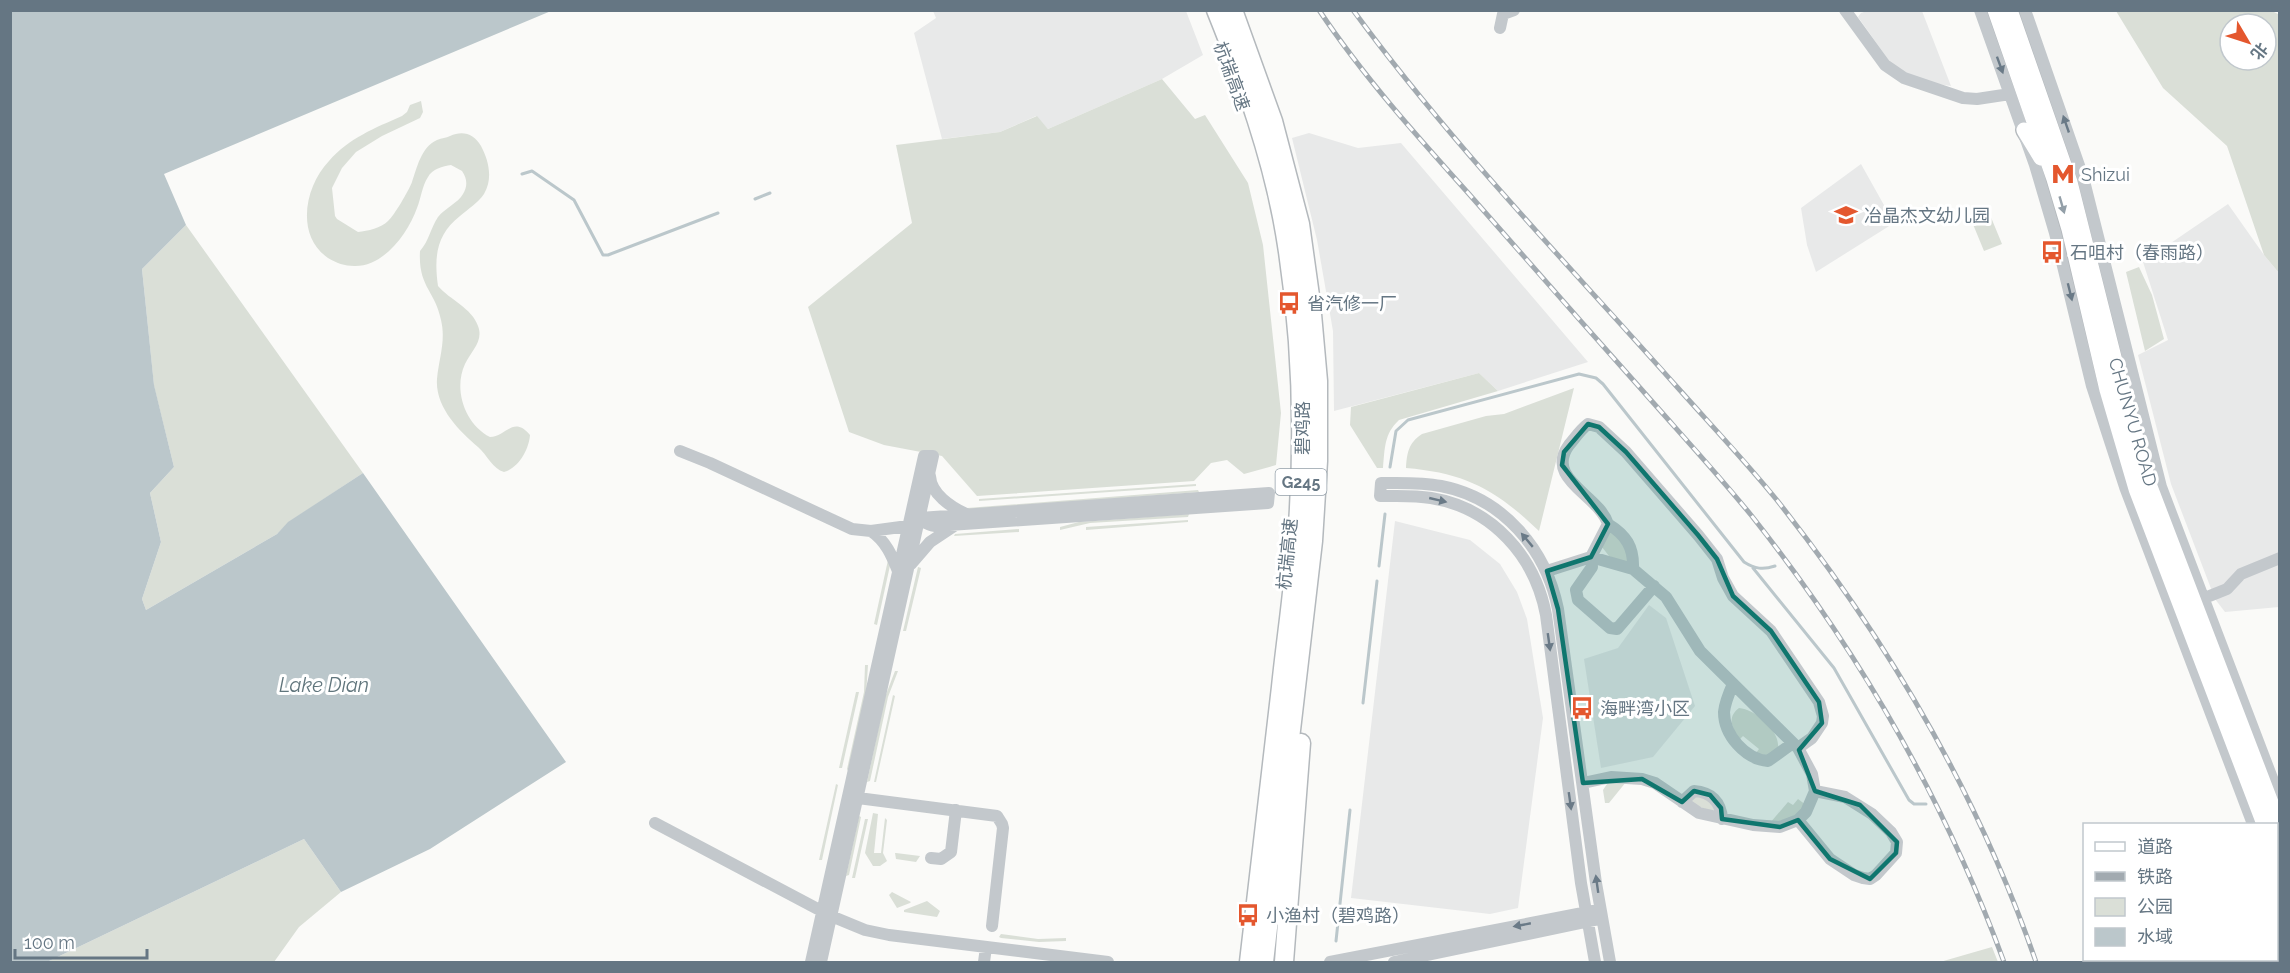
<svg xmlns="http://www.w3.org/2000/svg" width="2290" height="973" font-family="Raleway,'Noto Sans SC',sans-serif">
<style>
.built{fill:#e8e9e9}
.green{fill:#dadfd7;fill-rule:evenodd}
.water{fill:#bbc7cb}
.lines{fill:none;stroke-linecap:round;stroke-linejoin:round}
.stream{stroke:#bbc7cb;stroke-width:3}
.major-casing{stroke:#b5babe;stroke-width:18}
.highway-casing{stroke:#b4b9bd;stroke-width:21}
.minor{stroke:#c3c8cc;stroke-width:12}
.major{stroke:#fff;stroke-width:15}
.highway{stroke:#fff;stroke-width:18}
.rail-casing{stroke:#a2aab0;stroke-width:5}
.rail{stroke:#fff;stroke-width:3;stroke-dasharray:9;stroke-linecap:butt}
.oneway{fill:#6a7a87}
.oneway2{fill:#939fa8}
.marked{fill:#0f766e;fill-opacity:0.2;stroke:#0f766e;stroke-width:4.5;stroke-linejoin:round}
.labels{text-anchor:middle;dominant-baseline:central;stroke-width:6;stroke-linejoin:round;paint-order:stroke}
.shield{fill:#fff;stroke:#939fa8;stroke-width:1.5}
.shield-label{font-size:16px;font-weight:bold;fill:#657683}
.street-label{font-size:18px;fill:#657683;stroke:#fff}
.poi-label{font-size:18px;fill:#657683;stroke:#fff;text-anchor:start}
.water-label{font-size:20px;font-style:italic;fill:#60757c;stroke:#fff}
</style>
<rect width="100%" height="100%" fill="#fafaf8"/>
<path class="built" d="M933,11h253l17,44 -41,24 -114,50 -12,-13 -36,16 -58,7 -28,-106 22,-15z
M1867,11h55l29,75 -27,-4 -23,-10 -11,-10 -32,-45 3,-4z
M1309,133l49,15 43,-5 187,219 -90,29 -19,-18 -145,38 -1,-80 -16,-91 -25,-102z
M1861,164l33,59 -78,49 -9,-27 -6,-37z
M2228,204l36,51 15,18v334l-54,5 -10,-13 -44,-115 -33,-129 30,-15 -25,-78z
M1395,521l75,19 30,24 17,28 10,27 16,99 -25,190 -28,6 -139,-16z
M1649,605l17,13 29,88 -42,51 -52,11 -17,-109 34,-11z"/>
<path class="green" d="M2272,11l8,4 -1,258 -15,-18 -37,-109 -64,-58 -47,-77zM2230,24h36v36h-36z
M1162,79l33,40 10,-4 43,68 15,62 18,168 -5,52 -32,9 -17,-14 -16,3 -17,18 -217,15 -35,-40 -58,-11 -35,-13 -41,-125 104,-84 -16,-78 104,-13 37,-16 11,13z
M421,101l2,11 -3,6 -38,18 -26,16 -14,16 -10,20 3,28 2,3 21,13c10,-1 23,-4 30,-11 6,-5 21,-31 24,-39 5,-14 9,-35 25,-42 5,-2 9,-2 13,-4 13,-6 24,-2 31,10 8,15 12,33 3,48 -6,9 -16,15 -24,22 -24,19 -26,41 -22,70 12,14 34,22 40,40 6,15 -7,25 -13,38 -12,26 0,60 25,73 16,0 23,-22 40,-2 -1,14 -11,33 -26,37 -11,-3 -17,-17 -26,-25 -19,-16 -43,-40 -41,-68 2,-21 9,-38 4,-59 -6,-30 -23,-33 -21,-69 9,-10 11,-24 18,-34 7,-9 20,-14 25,-23 5,-8 4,-16 -1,-23l-11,-6c-8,1 -19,4 -23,12 -6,9 -7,21 -11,31 -9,25 -33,59 -63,58 -9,0 -18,-3 -26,-8 -33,-23 -23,-72 1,-97 20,-23 46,-33 73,-45l5,-4 3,-7z
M2042,172l8,18 11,39 37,157z
M1988,210l14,34 -18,7 -14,-34z
M186,225l177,248 -74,49 -12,12 -131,76 -4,-11 19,-57 -11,-49 24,-26 -20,-81 -12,-117z
M2139,267l13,28 12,44 -19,12 -19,-79z
M1479,373l19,18 -99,29c-15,14 -14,28 -16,48h-6l-27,-43 1,-18z
M1574,388l-35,143c-43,-41 -73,-58 -133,-63 1,-14 2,-25 16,-34l64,-18 18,-2z
M1196,484v2l-217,15v-2z
M1198,490l1,2 -231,18 -1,-2z
M1189,514l-1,3 -98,6 -30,7v-3l19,-5z
M1188,520v2l-102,8v-3z
M1019,529v3l-65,4 1,-2z
M1610,531l10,4 9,26 -6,1 -14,-6 -7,-9z
M888,560l3,1 -14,64 -3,-1z
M918,567l3,1 -15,63h-3z
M865,665h3l-2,30 -18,76 -1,-2 17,-77z
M895,671h3l-10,26 -18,84 -3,1 18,-85z
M856,692h3l-17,76h-3z
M893,695l2,1 -19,86h-2z
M1739,708c16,1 41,23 39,39l-9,9 -13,-3 3,-4 -16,-13 -4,4c-6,-12 -13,-22 0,-32z
M1609,781l17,1 -17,21h-4l-2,-13z
M836,784l2,1 -16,75h-3z
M1698,794l19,13 -5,5 -19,-8 -4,-6z
M1798,799l8,6c-10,13 -21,15 -36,18l18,-21 5,3z
M873,813l5,1 -4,39h7l4,-35 2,2 -4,33 4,8 -7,5h-7l-8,-13z
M859,816l2,1 -12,58 -3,1z
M865,819h3l-13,59h-3z
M304,839l37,53 -42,35 -25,35h-227z
M895,853h1l24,3 -4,6 -20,-3z
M892,892l19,10 -1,1 -13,5 -8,-13z
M927,901l13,10 -3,6 -33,-5v-2z
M1001,934l37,5 28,-1v3l-27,1 -38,-4 -2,-1z
M1992,947l6,15h-58z"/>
<path class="water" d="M10,11h541l-387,163 22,51 -44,44 12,116 20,82 -24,26 11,49 -19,57 4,11 131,-76 11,-12 75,-49 203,289 -136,87 -89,43 -37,-53 -257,123h-37z"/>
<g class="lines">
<path class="stream" d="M522,174l10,-3 42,29 29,55h5l110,-42
M755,199l15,-6
M1390,467l6,-36 12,-11 171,-46 17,4 7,6 141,178c11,7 19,8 31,4
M1379,566l6,-52
M1753,568l81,100 75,132 5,4h12
M1363,703l14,-122
M1336,941l14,-131"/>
<g class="major-casing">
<path id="major" d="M1995,10l59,169 15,50 38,161 29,99 128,335
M2010,10l60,172 51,203 28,99 131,342
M2024,130l17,28
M2276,857l4,8"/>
</g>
<g class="highway-casing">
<path id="highway" d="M1216,10c29,72 56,146 69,223 17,101 20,202 12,305 -3,50 -11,100 -16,149 -11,92 -21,184 -32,275
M1233,10l40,111 27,103 11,79 7,78v80l-5,80 -49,421
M1284,962l17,-219"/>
</g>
<path class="minor" d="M1845,10l40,55 19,13 59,20 14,1 33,-5
M1980,10l55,155 20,68 37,153 33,101 128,337
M2025,10l58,167 78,310 119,312
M1500,28l3,-14 11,-4
M680,451l30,12 142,66 19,2 37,-5
M930,476c1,18 21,31 36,38
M914,523l6,-5 349,-25 -1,10 -333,23c-8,-1 -14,-5 -17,-13
M1608,524c18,11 26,23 25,45
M871,531c15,10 21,25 27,40
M911,564l19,-22 24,-16
M1547,571l44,-14 42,12 33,28 34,54 98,97 14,26 3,17 -9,21 -8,8 -18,7 -27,-2 -54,-12 -44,-30 -13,-4 -31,-2 -28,6
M1654,586l-37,43 -7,-1 -32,-28 -2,-10 16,-23 -1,-10 17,-33c-9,-29 -64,-45 -39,-79 6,-7 11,-15 19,-21l11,3 27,25 72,83 19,24 6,19 10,18 38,35 48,71 4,14 -1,7 -10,15 -14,10
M2202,599l25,-10 14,-15 39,-16
M1733,684c-4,9 -8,18 -9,28 0,23 21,47 44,49l25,-18
M858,798l139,18 5,8 1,4 -11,98
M1682,802l12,-11c17,1 27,11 28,28
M1798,820l32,39 24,16 9,3 7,1 6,-4 20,-22 1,-11 -6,-10 -19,-18 -27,-17 -30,-6
M655,823l176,93 34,14 24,5 219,27
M931,858l10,1 10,-7 5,-42
M2276,884l4,8
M811,962l113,-506h9l-112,506
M984,962l2,-15
M1330,962l263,-51
M1394,962l201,-42
M1595,962l-14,-79 -35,-268c-11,-59 -54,-107 -115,-117 -17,-3 -34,-2 -51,-2l1,-13c20,0 40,-1 60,3 62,12 105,63 117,123l38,274 14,79"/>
<use href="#major" class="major"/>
<use href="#highway" class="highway"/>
<g class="rail-casing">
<path id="rail" d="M1319,10c44,66 97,125 150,184 57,65 115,131 173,196 36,41 74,82 109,125 107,135 194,286 253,447
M1353,10c98,134 215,254 325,378 33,37 67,73 98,111 110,139 202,295 260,463"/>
</g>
<use href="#rail" class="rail"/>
</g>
<defs><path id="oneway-solid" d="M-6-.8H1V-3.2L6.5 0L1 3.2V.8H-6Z" transform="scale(1.5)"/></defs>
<g class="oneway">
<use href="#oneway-solid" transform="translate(2000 65) rotate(70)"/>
<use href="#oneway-solid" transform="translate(2066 124) rotate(-109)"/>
<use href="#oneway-solid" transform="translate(2070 292) rotate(76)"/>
<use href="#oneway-solid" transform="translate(1438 500) rotate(13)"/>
<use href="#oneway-solid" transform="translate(1527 540) rotate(-130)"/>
<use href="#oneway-solid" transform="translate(1549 642) rotate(82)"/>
<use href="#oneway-solid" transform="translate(1570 801) rotate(82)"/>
<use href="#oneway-solid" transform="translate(1597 884) rotate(-98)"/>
<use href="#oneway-solid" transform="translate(1522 925) rotate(169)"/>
</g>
<use class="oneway2" href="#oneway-solid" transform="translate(2062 205) rotate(74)"/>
<path class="marked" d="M1588,424l11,3 27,25 72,83 19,24 16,37 38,35 48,71 3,21 -23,27 16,41 45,14 37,37 -1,11 -26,26 -40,-20 -32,-39 -18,7 -58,-8 -1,-11 -11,-13 -16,-4 -12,11 -40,-23 -59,4 -25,-174 -11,-38 44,-14 17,-33 -46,-59 2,-13z"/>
<defs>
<g id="metro-bare" transform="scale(1.8)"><path d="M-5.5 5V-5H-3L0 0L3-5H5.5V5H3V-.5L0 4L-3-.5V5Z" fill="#e4572e" stroke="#fff" stroke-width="2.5" paint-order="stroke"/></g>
<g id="school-bare" transform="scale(1.8)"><path d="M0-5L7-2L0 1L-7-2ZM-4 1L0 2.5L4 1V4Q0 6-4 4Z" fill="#e4572e" stroke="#fff" stroke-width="2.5" paint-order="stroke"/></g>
<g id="bus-bare" transform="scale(1.8)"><path d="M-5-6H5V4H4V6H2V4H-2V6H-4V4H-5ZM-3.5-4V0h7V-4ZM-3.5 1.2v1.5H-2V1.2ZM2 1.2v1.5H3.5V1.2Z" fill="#e4572e" stroke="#fff" stroke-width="2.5" paint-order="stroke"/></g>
</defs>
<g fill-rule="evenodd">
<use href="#metro-bare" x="2063" y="174"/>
<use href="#school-bare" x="1846" y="215"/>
<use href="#bus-bare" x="2052" y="252"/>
<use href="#bus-bare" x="1289" y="303"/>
<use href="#bus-bare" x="1582" y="708"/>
<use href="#bus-bare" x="1248" y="915"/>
</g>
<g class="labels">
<rect class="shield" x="1275.5" y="469" width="51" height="26" rx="4.5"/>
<g class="shield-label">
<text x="1301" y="482">G245</text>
</g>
<g class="street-label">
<text transform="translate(1232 76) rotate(70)">杭瑞高速</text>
<text transform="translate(2133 422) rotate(74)">CHUNYU ROAD</text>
<text transform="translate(1302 428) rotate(-90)">碧鸡路</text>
<text transform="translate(1287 554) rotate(-84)">杭瑞高速</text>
</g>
<g class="poi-label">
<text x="2081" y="174">Shizui</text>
<text x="1864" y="215">冶晶杰文幼儿园</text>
<text x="2070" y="252">石咀村（春雨路）</text>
<text x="1307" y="303">省汽修一厂</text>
<text x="1600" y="708">海畔湾小区</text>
<text x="1266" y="915">小渔村（碧鸡路）</text>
</g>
<g class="water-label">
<text x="324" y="685">Lake Dian</text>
</g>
</g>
<rect width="2290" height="973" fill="none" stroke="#657683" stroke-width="24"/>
<rect x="2083" y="823" width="195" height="138" fill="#ffffff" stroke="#c1c8cd" stroke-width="1.5"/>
<rect x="2095" y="842" width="30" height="9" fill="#ffffff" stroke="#c1c8cd" stroke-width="1.5"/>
<text x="2137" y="853" font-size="18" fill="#657683">道路</text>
<rect x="2095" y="872" width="30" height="9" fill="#a2aab0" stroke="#c1c8cd" stroke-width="1.5"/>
<text x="2137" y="883" font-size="18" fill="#657683">铁路</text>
<rect x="2095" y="898" width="30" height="18" fill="#dadfd7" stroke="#c1c8cd" stroke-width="1.5"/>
<text x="2137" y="913" font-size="18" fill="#657683">公园</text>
<rect x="2095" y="928" width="30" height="18" fill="#bbc7cb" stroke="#c1c8cd" stroke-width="1.5"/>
<text x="2137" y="943" font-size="18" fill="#657683">水域</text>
<g transform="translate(2248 42) rotate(129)"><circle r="28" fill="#ffffff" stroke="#c1c8cd" stroke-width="1.5"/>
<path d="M0-4.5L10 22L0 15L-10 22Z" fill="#e4572e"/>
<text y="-9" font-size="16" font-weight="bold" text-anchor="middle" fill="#657683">北</text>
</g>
<path d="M15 949v9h132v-9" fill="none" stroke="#657683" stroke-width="3"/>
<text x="24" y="949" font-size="18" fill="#657683" stroke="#ffffff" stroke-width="4.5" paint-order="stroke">100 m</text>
</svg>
